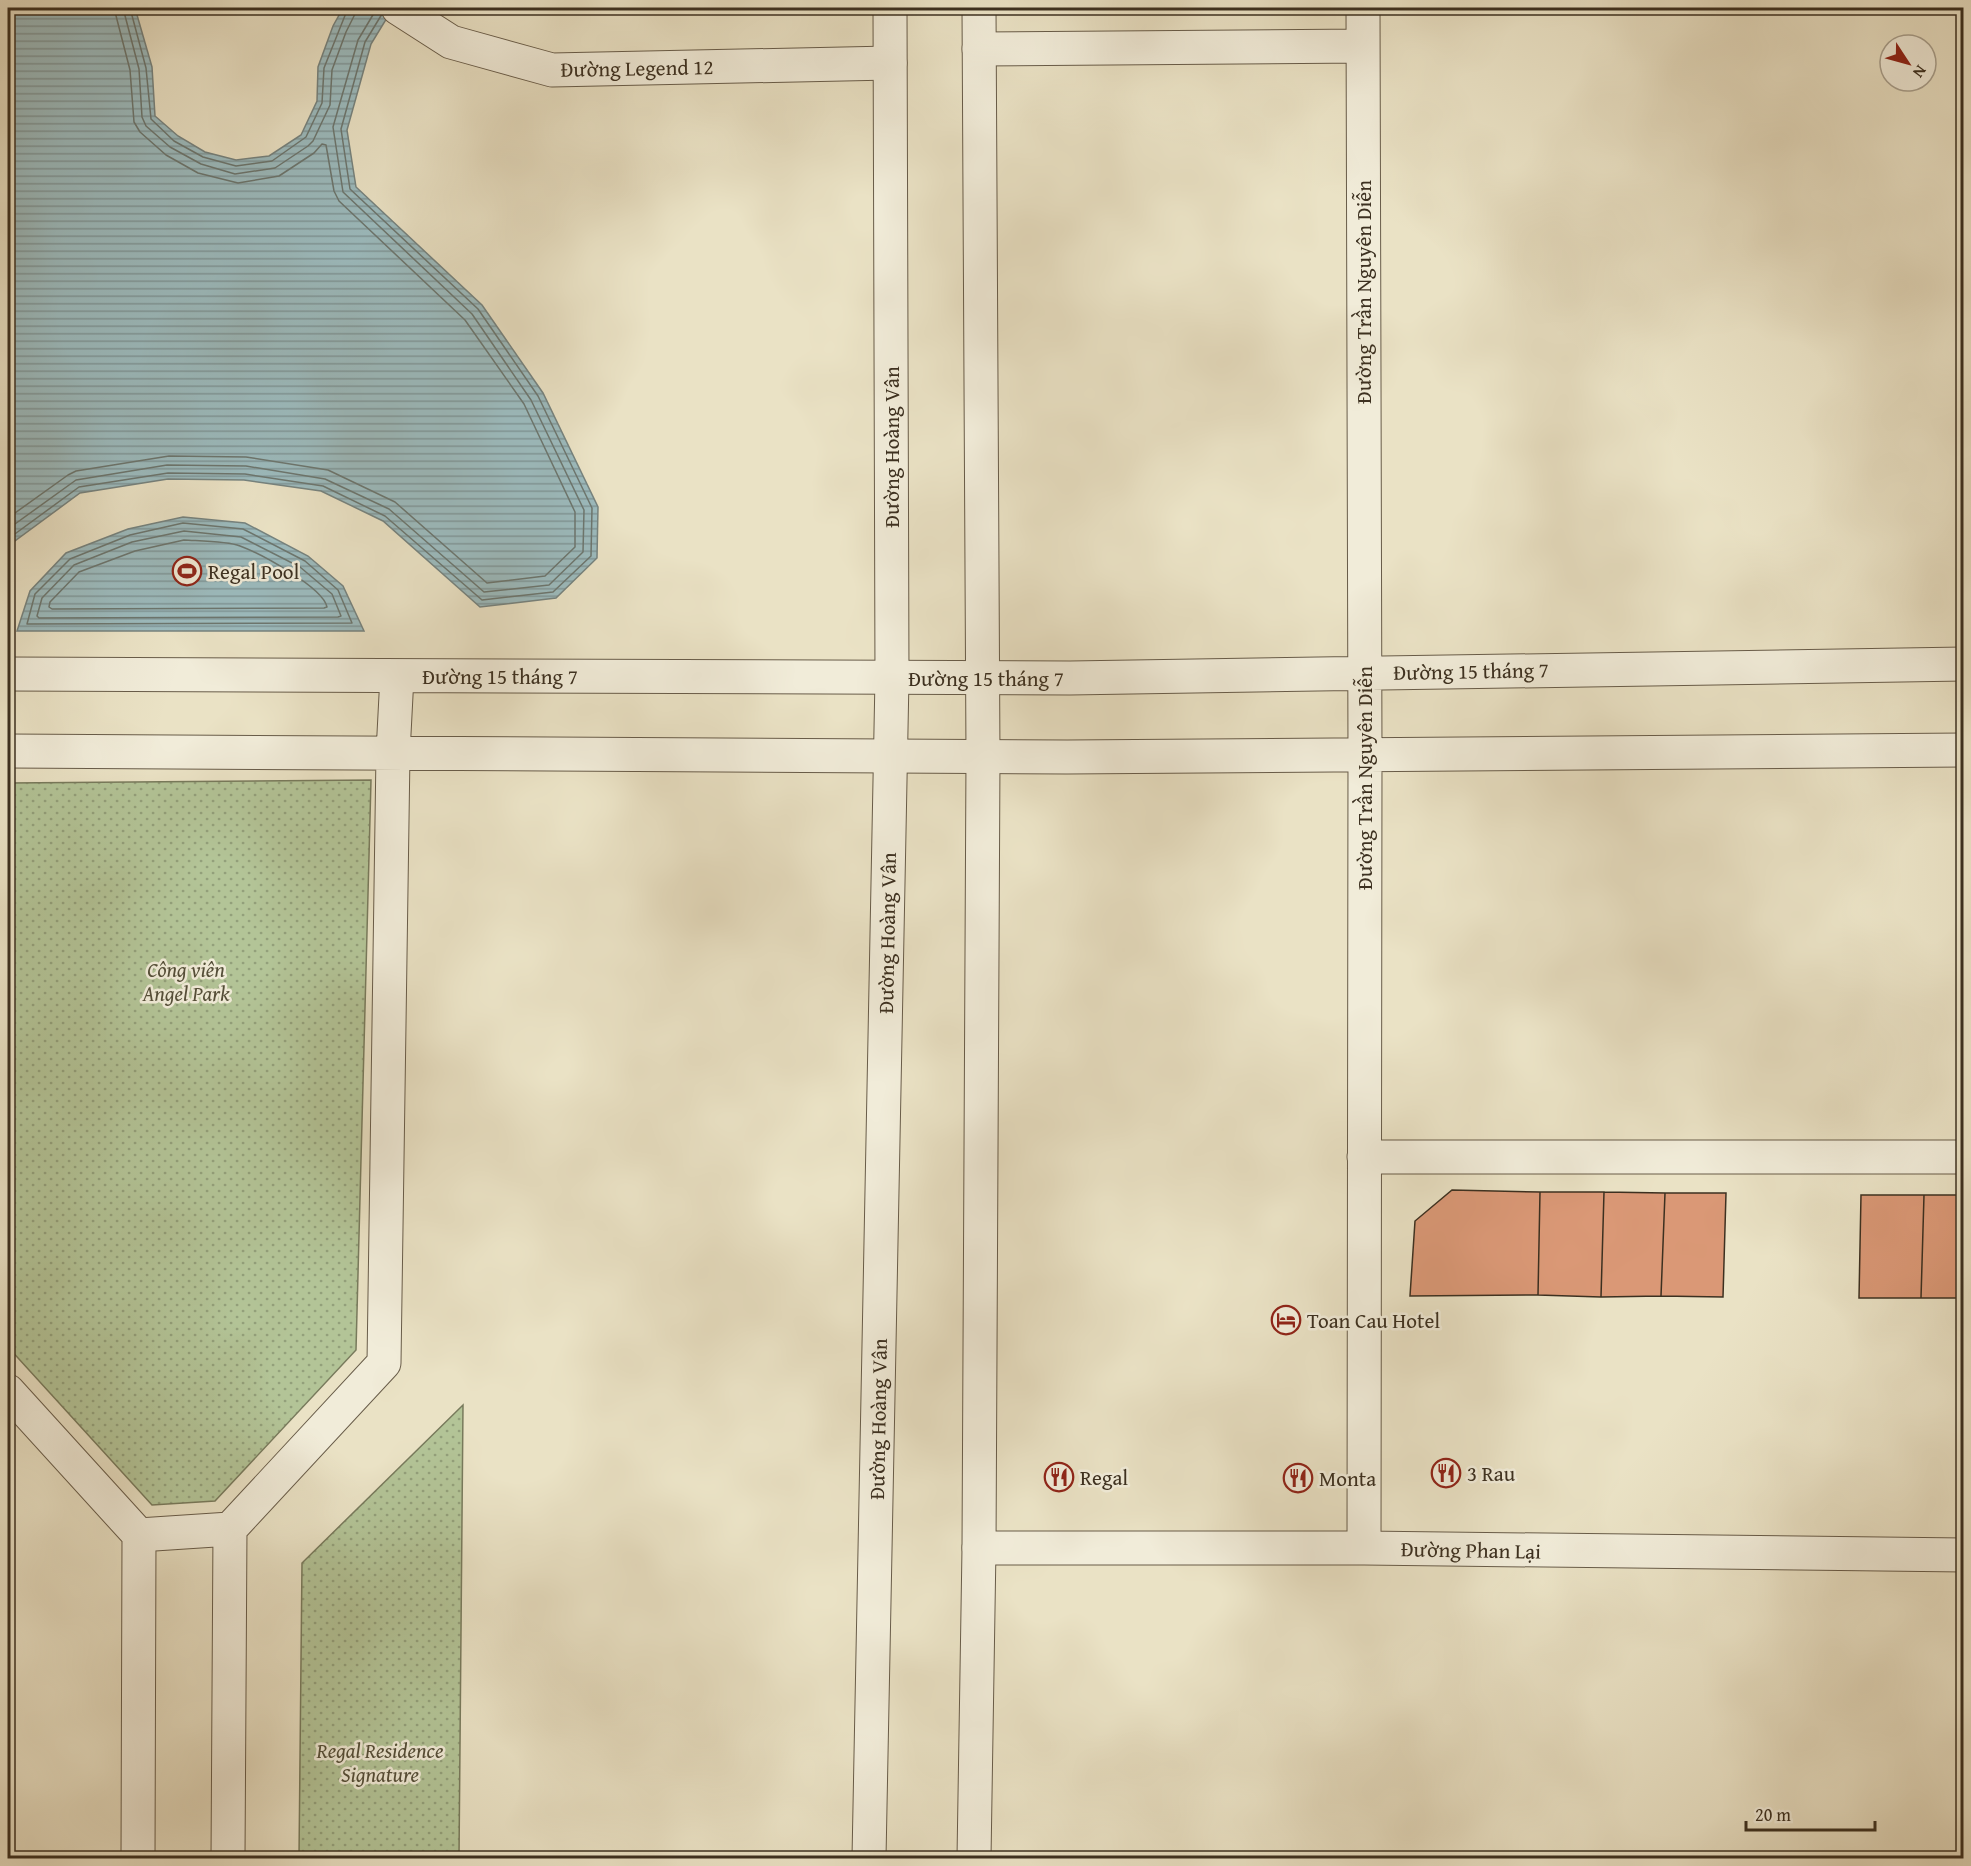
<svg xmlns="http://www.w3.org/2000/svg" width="1971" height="1866" font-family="'Gentium Book Plus',serif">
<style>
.park{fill:url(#park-dots);stroke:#787a5c;stroke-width:1.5}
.water{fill:url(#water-rules);stroke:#76837f;stroke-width:1.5}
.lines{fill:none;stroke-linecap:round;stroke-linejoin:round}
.shore{stroke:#6c766f;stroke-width:1.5}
.building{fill:#da9876;stroke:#3c3020;stroke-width:1.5}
.minor-casing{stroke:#685c49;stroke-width:35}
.tertiary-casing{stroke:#685c49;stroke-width:35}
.minor{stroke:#f1ecd9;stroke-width:33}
.tertiary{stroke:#f1ecd9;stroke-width:33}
.labels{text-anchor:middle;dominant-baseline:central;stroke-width:5;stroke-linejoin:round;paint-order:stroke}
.street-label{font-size:21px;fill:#3c3020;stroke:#f1ecd9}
.poi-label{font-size:21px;fill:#3c3020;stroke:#f1ecd9;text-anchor:start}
.park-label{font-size:21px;font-style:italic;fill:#544e38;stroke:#f1ecd9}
</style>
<defs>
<pattern id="park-dots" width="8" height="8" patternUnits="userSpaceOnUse" patternTransform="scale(1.5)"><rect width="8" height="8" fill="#b3c497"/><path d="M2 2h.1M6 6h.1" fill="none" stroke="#93a07b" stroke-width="1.8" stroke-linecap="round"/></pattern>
<pattern id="water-rules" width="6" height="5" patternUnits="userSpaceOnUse" patternTransform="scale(1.5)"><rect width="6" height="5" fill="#9cbbbe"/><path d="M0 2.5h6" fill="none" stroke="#80989a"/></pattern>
</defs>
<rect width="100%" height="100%" fill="#eae2c5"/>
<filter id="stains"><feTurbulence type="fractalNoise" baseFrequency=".00333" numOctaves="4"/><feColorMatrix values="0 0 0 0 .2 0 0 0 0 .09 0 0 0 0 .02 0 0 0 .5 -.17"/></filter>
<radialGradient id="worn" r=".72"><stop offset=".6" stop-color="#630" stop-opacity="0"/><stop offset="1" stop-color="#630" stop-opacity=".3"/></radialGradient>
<path class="park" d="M371,780l-15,570 -141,151 -63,4 -144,-158v-564z
M463,1405l-4,453h-160l3,-295z"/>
<path class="water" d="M8,8h127l17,59 3,49 23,20 27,16 31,8 33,-4 32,-21 16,-34 1,-34 15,-41 10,-18h50l-22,36 -24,86 9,57 126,118 61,88 55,114 -1,51 -41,40 -76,9 -97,-86 -62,-30 -77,-11 -76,-1 -88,14 -72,53z
M183,517l62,6 63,33 35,30 21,45h-347l13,-40 36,-38 62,-24z"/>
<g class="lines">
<path class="shore" d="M123,8l16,61 3,48 4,9 24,21 31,17 34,10 40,-6 33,-22 5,-5 17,-36 2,-35 14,-38 9,-18v-6
M130,8l16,60 5,51 23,22 29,16 33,9 36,-5 34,-24 16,-34 2,-35 24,-60
M8,518l60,-43 8,-4 93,-15 77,1 82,13 67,32 92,81 58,-7 30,-29v-35l-51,-108 -59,-84 -126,-119 -5,-10 -8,-46 -4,-1 -8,9 -35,23 -41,7 -40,-10 -32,-18 -26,-23 -6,-10 -4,-52 -16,-62
M183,523l60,6 62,32 33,29 14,33 -325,1 8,-30 35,-35 60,-24z
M8,529l68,-49 91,-15 79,1 79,13 64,30 95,83 65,-7 34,-33 1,-42 -53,-110 -59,-86 -129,-122 -10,-65 25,-87 19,-32
M184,531l57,6 59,30 32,27 9,22 -3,1 -299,1 -2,-2 5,-18 32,-33 58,-23z
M8,539l71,-52 89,-14 77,1 78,12 62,30 97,84 71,-8 38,-36 1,-48 -54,-112 -60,-87 -128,-120 -9,-60 24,-87 17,-28
M184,540c15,1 43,1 56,6 19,7 83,41 87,61l-3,1 -272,1 -3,-2 1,-5 29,-30 56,-21z"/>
</g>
<path class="building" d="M1452,1190l88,2 -2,103 -128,1 5,-75z
M1540,1192h64l-3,105 -63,-2z
M1604,1192l61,1 -4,103 -60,1z
M1665,1193h61l-3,104 -62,-1z
M1861,1195h63l-3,103h-62z
M1924,1195h40v103h-43z"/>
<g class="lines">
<g class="minor-casing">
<path id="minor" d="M398,8l53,34 101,28 338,-7
M1363,8l2,747 -1,793
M979,49l384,-3
M8,674l1062,4 894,-14
M8,751l1059,6 897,-7
M1364,1157h600
M8,1391l131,144 -1,323
M139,1535l91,-6
M979,1548h385l600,7
M228,1858l2,-329 154,-166 9,-610 4,-77"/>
</g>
<g class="tertiary-casing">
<path id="tertiary" d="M869,1858l23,-1180 -2,-670
M974,1858l5,-310 4,-792 -4,-748"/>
</g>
<use href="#minor" class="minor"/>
<use href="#tertiary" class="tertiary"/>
</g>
<defs>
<g id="stadium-ring" transform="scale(1.5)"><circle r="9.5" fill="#f1ecd9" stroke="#8f2418" stroke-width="1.5"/><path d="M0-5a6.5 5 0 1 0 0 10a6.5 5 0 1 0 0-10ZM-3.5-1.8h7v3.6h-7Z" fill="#8f2418"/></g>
<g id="hotel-ring" transform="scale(1.5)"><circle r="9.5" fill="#f1ecd9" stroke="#8f2418" stroke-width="1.5"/><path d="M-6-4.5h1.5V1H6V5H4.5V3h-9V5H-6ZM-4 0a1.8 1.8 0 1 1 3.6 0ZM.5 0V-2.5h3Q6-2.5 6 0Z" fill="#8f2418"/></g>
<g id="restaurant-ring" transform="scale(1.5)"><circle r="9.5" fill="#f1ecd9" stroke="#8f2418" stroke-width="1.5"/><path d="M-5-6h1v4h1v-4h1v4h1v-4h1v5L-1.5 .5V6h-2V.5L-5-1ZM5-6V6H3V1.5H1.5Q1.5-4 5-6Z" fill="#8f2418"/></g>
</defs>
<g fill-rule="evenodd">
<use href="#stadium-ring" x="187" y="571"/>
<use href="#hotel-ring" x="1286" y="1320"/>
<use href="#restaurant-ring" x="1446" y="1473"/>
<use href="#restaurant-ring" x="1059" y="1477"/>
<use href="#restaurant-ring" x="1298" y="1478"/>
</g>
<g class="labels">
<g class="street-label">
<text transform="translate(637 68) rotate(-1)">Đường Legend 12</text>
<text transform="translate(1363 292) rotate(-90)">Đường Trần Nguyên Diễn</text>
<text transform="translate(891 447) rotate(-90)">Đường Hoàng Vân</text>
<text transform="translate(1471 671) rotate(-1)">Đường 15 tháng 7</text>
<text x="500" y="676">Đường 15 tháng 7</text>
<text x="986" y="678">Đường 15 tháng 7</text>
<text transform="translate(1364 778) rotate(-90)">Đường Trần Nguyên Diễn</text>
<text transform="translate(887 933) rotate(-89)">Đường Hoàng Vân</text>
<text transform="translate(878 1419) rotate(-89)">Đường Hoàng Vân</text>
<text transform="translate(1471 1550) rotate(1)">Đường Phan Lại</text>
</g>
<g class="poi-label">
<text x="208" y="571">Regal Pool</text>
<text x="1307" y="1320">Toan Cau Hotel</text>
<text x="1467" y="1473">3 Rau</text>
<text x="1080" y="1477">Regal</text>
<text x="1319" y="1478">Monta</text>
</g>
<g class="park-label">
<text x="186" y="969">Công viên<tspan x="186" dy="24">Angel Park</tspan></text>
<text x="380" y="1750">Regal Residence<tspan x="380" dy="24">Signature</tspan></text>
</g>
</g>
<rect width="1971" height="1866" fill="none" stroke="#eae2c5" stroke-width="30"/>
<rect x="9" y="9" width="1953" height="1848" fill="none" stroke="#3c3020" stroke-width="3"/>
<rect x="15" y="15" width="1941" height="1836" fill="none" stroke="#3c3020" stroke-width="1.5"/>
<g transform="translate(1908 63) rotate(126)"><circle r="28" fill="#f1ecd9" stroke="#a9a18f" stroke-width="1.5"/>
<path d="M0-4.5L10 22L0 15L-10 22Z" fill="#8f2418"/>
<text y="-9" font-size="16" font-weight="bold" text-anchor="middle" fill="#3c3020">N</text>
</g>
<path d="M1746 1821v9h129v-9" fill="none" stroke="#3c3020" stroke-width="3"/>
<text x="1755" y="1821" font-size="18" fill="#3c3020" stroke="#f1ecd9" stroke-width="4.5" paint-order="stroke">20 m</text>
<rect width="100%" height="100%" filter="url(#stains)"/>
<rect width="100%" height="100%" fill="url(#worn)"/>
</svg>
